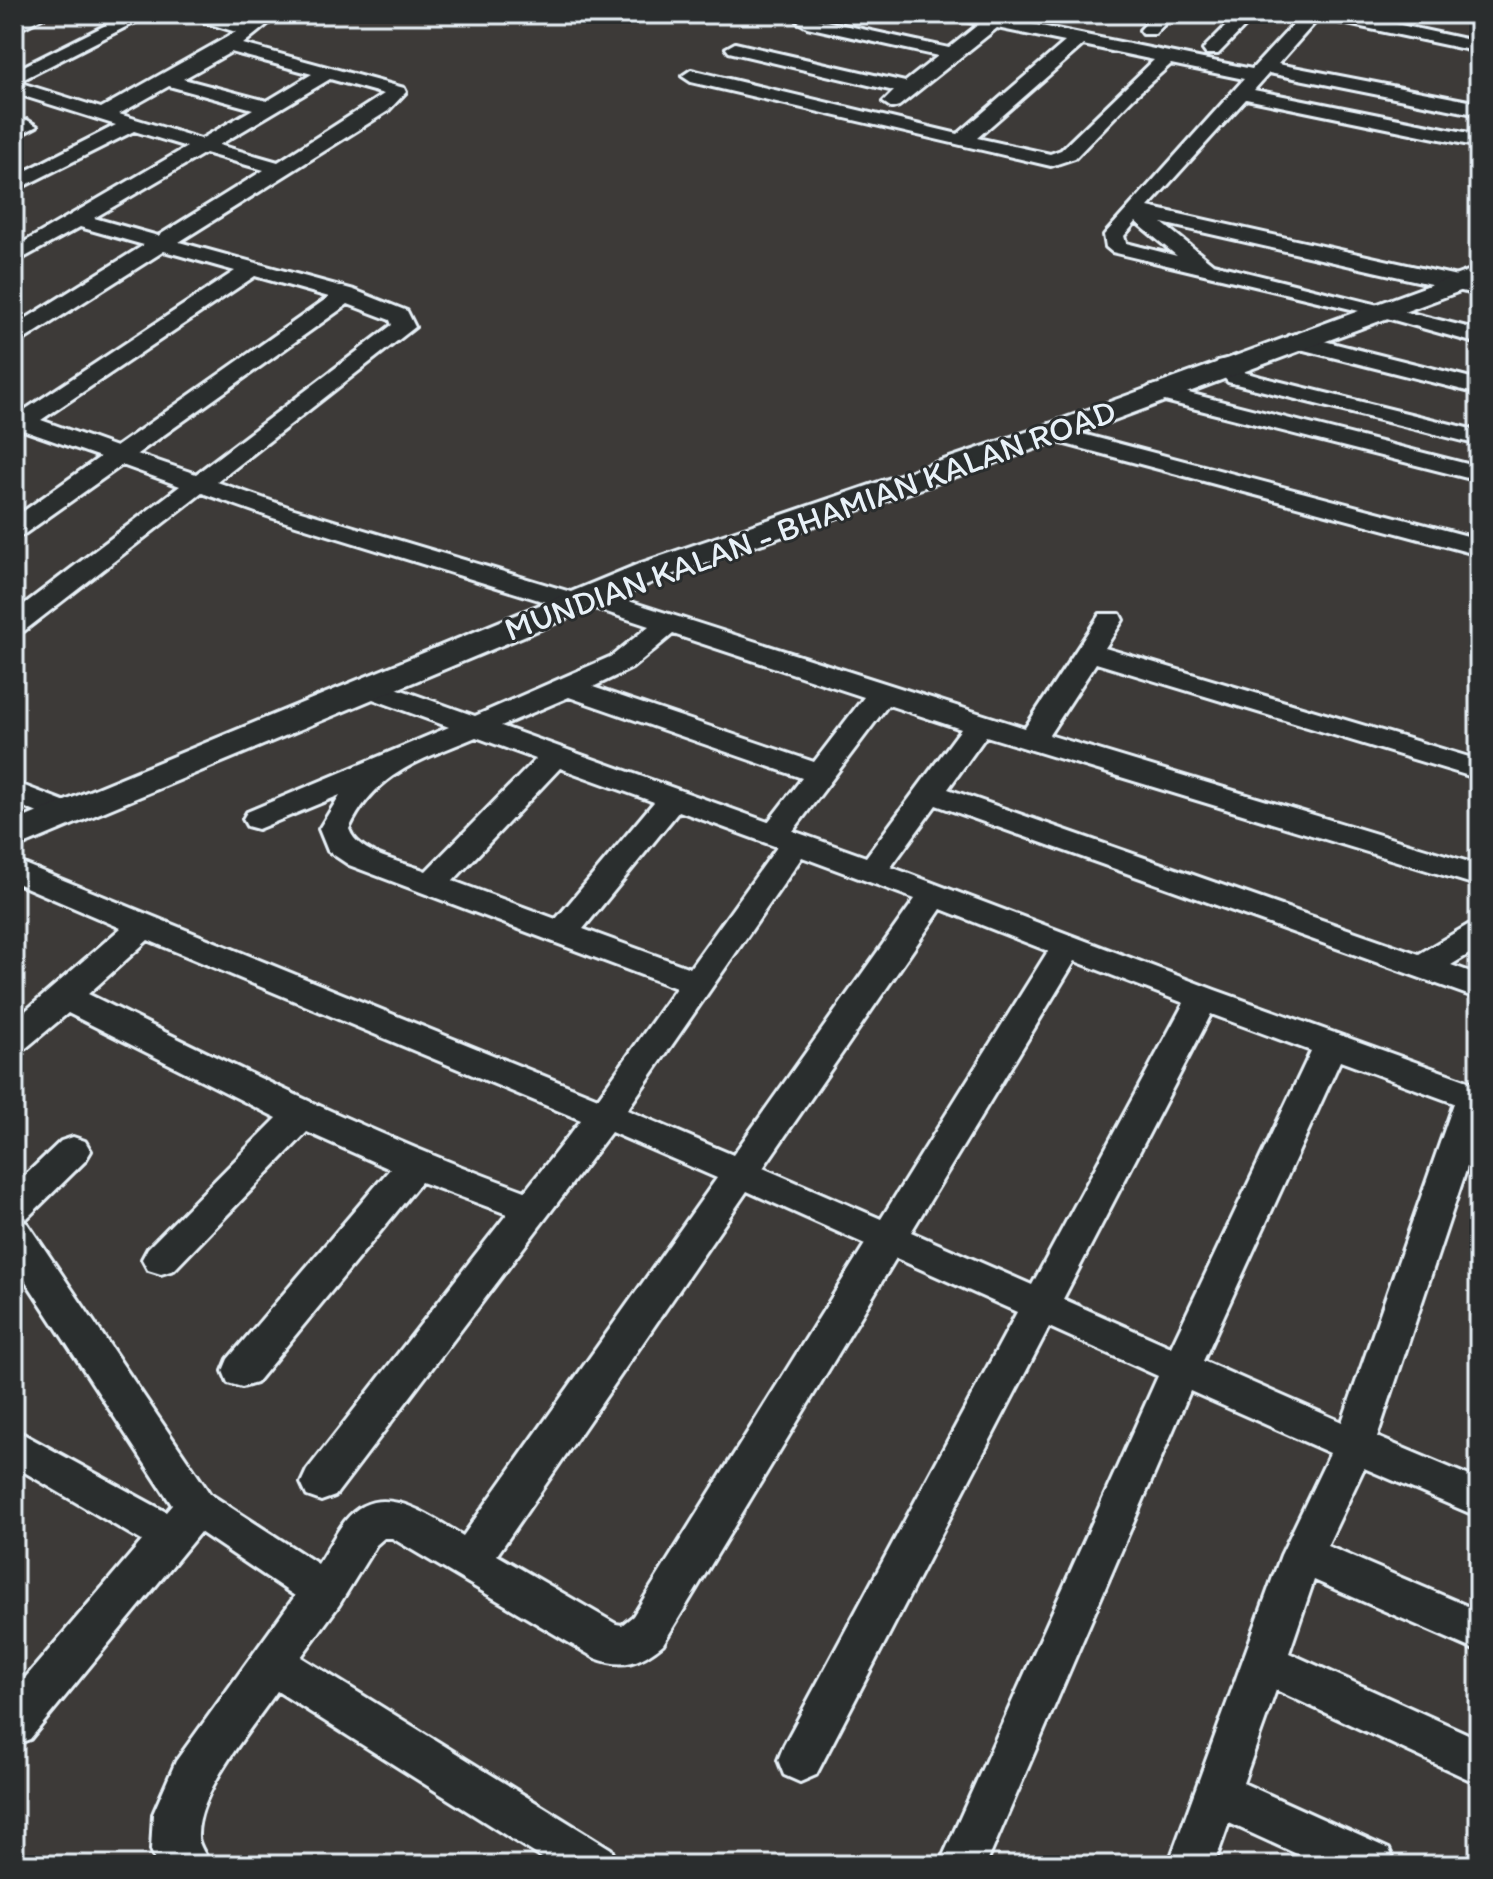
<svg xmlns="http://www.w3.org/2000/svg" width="1493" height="1879" font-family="Itim,sans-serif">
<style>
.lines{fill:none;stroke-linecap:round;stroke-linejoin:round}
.minor-casing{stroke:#e8f1f8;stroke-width:6}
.tertiary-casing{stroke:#e8f1f8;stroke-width:6}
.minor{fill:#2a2d2e;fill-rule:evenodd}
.tertiary{fill:#2a2d2e;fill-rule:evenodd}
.labels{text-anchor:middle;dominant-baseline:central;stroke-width:6;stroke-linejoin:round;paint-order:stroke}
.street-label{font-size:34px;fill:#e8f1f8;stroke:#2a2d2e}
</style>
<rect width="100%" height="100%" fill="#3d3a38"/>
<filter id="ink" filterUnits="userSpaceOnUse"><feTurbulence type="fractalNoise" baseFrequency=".0125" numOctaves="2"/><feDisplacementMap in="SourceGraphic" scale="16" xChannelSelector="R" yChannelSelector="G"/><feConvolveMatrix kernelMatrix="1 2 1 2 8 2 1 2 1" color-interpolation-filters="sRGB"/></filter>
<g filter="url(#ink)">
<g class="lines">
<g class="minor-casing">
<path id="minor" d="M27,14h23l-36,18v-12z
M128,14h23l-133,68 83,26 135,-76 -45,-14 -3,-4h29l30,9 13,-9h20l-37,30 161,44 2,4 -18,19 -209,131 175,48 53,21 8,16 -198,155 74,26 283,85 11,-5 9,2 431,138 75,-114h20l3,6 -18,28 374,112v19l-383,-116 -47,72 430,130v21l-493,-150 -38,53 471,165 49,-29 11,-3v26l-28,17 28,10v24l-543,-194 -45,62 324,123 264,95v46l-102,306 102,43v37l-115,-49 -37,78 152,65v41l-165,-72 -25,73 190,86v45l-203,-94 -33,93 146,66 7,16h-75l-92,-42 -15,42h-46l113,-310 49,-102 -140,-62 -204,474h-47l219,-489 -109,-49 -233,448 -16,7 -16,-7 -6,-15 6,-15 233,-433 -121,-54 -233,386c-23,19 -39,25 -68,14l-203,-120h-8l-8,7 -37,60 -38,52 310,192 7,16h-65l-276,-174c-25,37 -81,102 -79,146 0,8 9,19 12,28h-53l-6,-15 2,-36 23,-53 119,-165 -95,-64 -170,207 -16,6v-54l128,-150 -128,-75v-37l152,83 6,-7 -158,-242v-77l47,-45 12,-4 12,4 6,10 -6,10 -58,57 -7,2 7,3 183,271 108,70c9,-14 17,-30 27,-43 34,-43 83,-6 118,15l254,-358 -106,-46 -276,364 -14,5 -14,-5 -6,-13 6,-13 200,-256 -86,-32 -165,201 -14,4 -14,-4 -5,-12 5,-12 162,-190 -83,-37 -133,138 -13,4 -13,-4 -6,-11 6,-11 129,-130 -209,-105 -42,35 -12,3v-30l107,-93 -107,-46v-22l584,238 78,-110 -327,-123 -21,-14 -9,-22 21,-34 -82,34 -11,-3 -4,-7 4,-7 202,-85 -87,-32 -4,-6 4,-6 10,-3 10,3 93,33 137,-60 37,-30 -64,-21 -11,5 -9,-2 -292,-90 -71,-25 -178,138 -10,2v-21l166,-126 -58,-21 -99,70 -9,3v-20l86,-61 -86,-30v-15l6,1 215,-142 -71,-20 -142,90 -8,2v-17l130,-81 -64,-18 -66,36v-15l173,-101 -53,-16 -120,60v-14l102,-52 -102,-32v-22zM231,52l81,22 -45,27 -84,-22zM330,79l54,15 -106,68 -59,-17zM169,86l84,23 -52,30 -82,-25zM205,153l59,17 -106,66 -64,-18zM255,276l74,21 -213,150 -75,-27zM348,304l42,16 2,5 -196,149 -59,-20zM673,634l191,63 -50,65 -221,-75 39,-19zM569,697l233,81 -34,44 -267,-96zM888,705l73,24 -95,128 -73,-26zM476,737l60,22 -110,112c-23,-9 -68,-16 -77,-42 27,-58 73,-69 127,-92zM560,768l94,34 -98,117 -103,-38zM679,811l98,36 -87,121 -107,-39zM802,857l113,42 -182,256 -106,-45zM941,909l107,42 -167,268 -118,-51zM148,940l433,180 -56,71c-151,-55 -292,-125 -437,-197zM1075,961l109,42 -152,282 -121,-53zM1211,1014l100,37 -140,296 -108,-48zM1340,1061l114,42 -112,319 -139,-61zM747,1191l118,53 -232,372 -11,9 -6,-1 -119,-69z
M947,14h65l-5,5 245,50 51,-55h47l129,28v10l-160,-34 -41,46 201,39v12l-210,-42 -15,17 225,45v12l-233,-48 -98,108 331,74v14l-317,-72 51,41 266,66v14l-103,-29 -264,-63 -6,-5 -2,-12 140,-156 -73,-15 -38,34 -58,60 -24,8 -360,-84 -9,-6 9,-6 267,64 107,-92 -68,-14 -98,78 -7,2 -9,-6 11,-11 -165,-39 -3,-4 9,-5 170,39 33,-26 -131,-29 -9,-5 9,-5 142,31 30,-24 -29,-6zM1083,45l71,15 -93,90 -11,4 -73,-16zM1136,222l41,34 -51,-13 -2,-7z
M1155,14h19l-19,20h-12l-3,-4z
M1238,14h19l-39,40h-12l-3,-4 3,-4z
M27,120l10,6 -23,12v-13z
M1296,334l183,46v14l-191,-48 -3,-5 3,-5z
M1226,359l8,2 10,11 17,5 218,54v14l-251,-63 -14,-16 4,-5z
M1157,385l322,82v14l-330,-84 -4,-5 4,-5z
M1052,426l427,113v16l-436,-117 -3,-5 3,-5z
M14,782l65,25 4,7 -4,7 -11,3 -11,-3 -43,-18z"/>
</g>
<g class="tertiary-casing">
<path id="tertiary" d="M1479,267v17l-416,155 -398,138 -651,272v-27l627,-259 400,-136z"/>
</g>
<use href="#minor" class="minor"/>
<use href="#tertiary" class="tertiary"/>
</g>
</g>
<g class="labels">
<g class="street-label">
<text transform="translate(810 520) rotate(-20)">MUNDIAN KALAN - BHAMIAN KALAN ROAD</text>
</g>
</g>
<rect width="1493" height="1879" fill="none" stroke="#2a2d2e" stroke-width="48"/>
<rect x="24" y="24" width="1445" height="1831" fill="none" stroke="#e8f1f8" stroke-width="3" filter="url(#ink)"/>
</svg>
